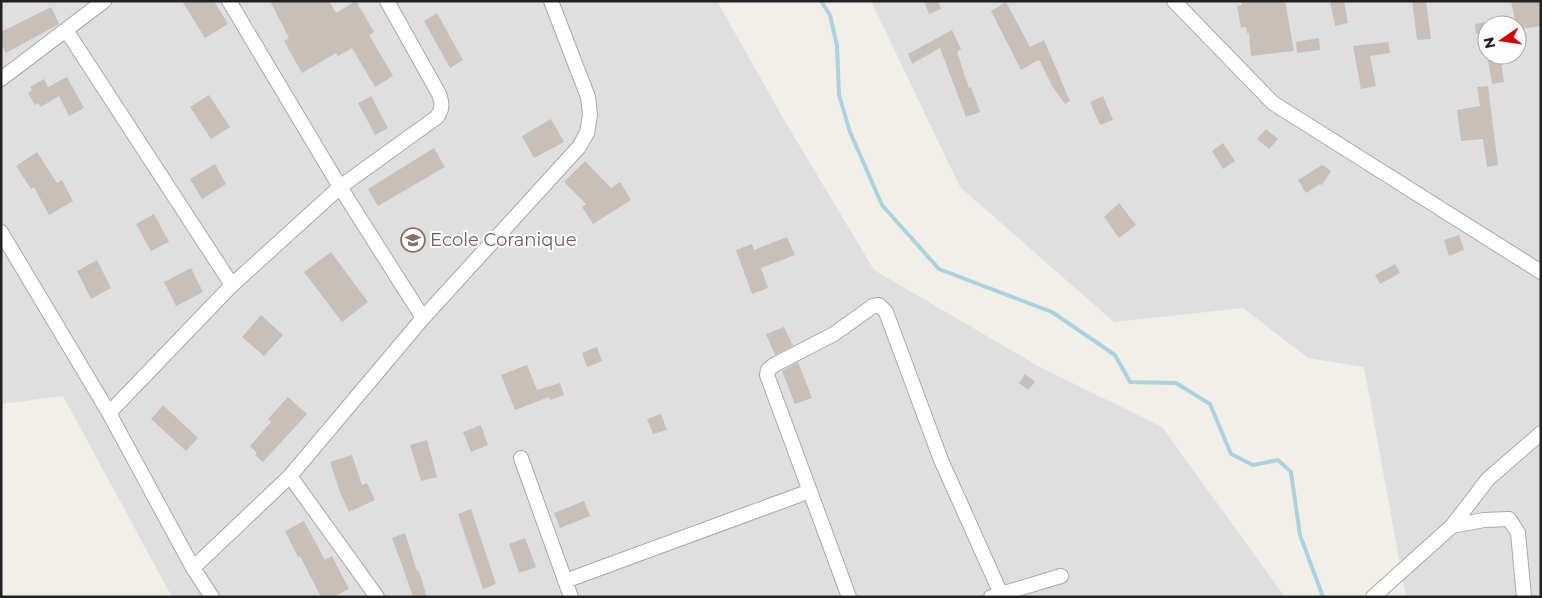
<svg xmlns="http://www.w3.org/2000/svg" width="1542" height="598" font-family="Montserrat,sans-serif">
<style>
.residential{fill:#e0dfdf;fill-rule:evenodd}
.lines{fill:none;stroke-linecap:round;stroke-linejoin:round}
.stream{stroke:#aad3df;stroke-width:4}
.building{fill:#c7bfb8}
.minor-casing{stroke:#a9a9a9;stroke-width:16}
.minor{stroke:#fff;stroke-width:14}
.labels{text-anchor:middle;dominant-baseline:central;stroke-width:4;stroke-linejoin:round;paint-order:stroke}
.education-label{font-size:18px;fill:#785e54;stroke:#fff;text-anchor:start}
</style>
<rect width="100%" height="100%" fill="#f2efe9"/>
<path class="residential" d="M1,1h716l66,117 91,152 166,97 122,60 123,170h-1113l-109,-201 -62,8z
M871,1h670v596h-135l-42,-230 -56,-9 -65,-50 -129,14 -154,-135zM1487,25h30v30h-30z"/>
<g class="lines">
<path class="stream" d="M821,1l9,14 7,31 2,49 11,37 32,73 57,64 113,43 63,43 15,27 46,1 34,21 21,50 22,11 25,-5 13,12 9,63 23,62"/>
</g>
<path class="building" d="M182,1h32l14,23 -23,14z
M270,1h59l7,12 20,-12 18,31 -5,3 24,41 -18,11 -23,-39 -14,8 -2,-3 -34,20 -18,-32 5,-3z
M924,1h14l3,8 -12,5z
M1241,1h44l9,50 -43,5 -2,-23h-2l-1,-6 -5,1 -4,-22 5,-1z
M1330,1h14l4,22 -13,3z
M1412,1h14l5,38 -14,1z
M1511,1h30v25l-24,4z
M1006,2l24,45 14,-7 26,61 -5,3 -13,-18 -12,-25 -2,-1 -17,10 -30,-59z
M51,7l8,17 -53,29 -5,-9v-12z
M437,13l26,47 -13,8 -26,-47z
M1487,22v10l-11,2 -1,-10z
M952,30l9,19 -4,3 12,36 2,-1 9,25 -14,5 -26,-69 -28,16 -4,-10z
M1319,38l1,12 -23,3 -1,-11z
M1388,42l2,11 -20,3 6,30 -15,3 -8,-43z
M1487,55h13l4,27 -12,2z
M67,77l17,31 -15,8 -10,-20 -18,11 -3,-4 -3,2 -7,-12 4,-3 -2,-3 14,-8 4,8z
M1488,86l10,79 -11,2 -4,-28 -22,2 -4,-31 23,-4 -3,-19z
M209,95l21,32 -19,12 -21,-32z
M371,96l17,32 -13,7 -17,-32z
M1103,96l10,24 -13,5 -10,-23z
M551,119l13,23 -30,16 -12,-22z
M1266,129l12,10 -9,10 -12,-10z
M1223,143l12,18 -12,8 -11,-18z
M434,148l11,19 -67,39 -10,-17z
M37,152l20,31 5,-3 11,21 -24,14 -15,-28 -3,2 -15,-23z
M585,161l26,27 9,-6 11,18 -38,24 -11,-17 4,-3 -22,-22z
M215,164l11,20 -24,15 -12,-20z
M1322,165l9,6 -9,14 -2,-1 -14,9 -8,-13z
M1119,203l17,22 -17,13 -15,-21z
M154,214l15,28 -18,9 -15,-27z
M1459,235l5,15 -15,6 -5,-16z
M787,237l8,18 -34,13 7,20 -16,6 -16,-44 16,-6 2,6z
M331,252l37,50 -26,20 -38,-50z
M97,260l14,28 -20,11 -14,-28z
M1395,264l5,9 -20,11 -5,-9z
M191,268l12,24 -27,14 -12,-24z
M261,315l22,20 -19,21 -22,-19z
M784,327l9,19 -18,9 -9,-21z
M597,347l5,14 -15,6 -5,-14z
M798,362l14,36 -17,6 -13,-33z
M527,365l10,25 23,-7 4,12 -14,5 -1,-3 -34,13 -14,-35z
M1025,374l10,8 -7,8 -9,-7z
M288,397l19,17 -44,48 -8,-7 2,-2 -7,-7 21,-24 -3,-3z
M163,405l35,33 -12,13 -35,-32z
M661,414l6,16 -14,4 -6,-15z
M481,425l7,20 -17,7 -8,-20z
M427,440l10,37 -16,4 -11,-36z
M352,455l10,30 5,-2 8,17 -26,12 -9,-20 -10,-30z
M584,501l6,15 -30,12 -6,-15z
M471,509l25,75 -13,5 -25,-75z
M304,521l21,39 7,-4 17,33 -16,8h-12l-21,-41 -2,1 -13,-26z
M405,533l12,38h2l8,26h-14l-11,-32 -10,-27z
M525,538l11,29 -17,6 -10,-29z"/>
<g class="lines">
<g class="minor-casing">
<path id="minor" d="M229,1l111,186 83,131
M1174,1l99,102 268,169
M66,30l166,255
M1,79l103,-78
M1,232l108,181 84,155 19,29
M109,413l123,-128 108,-98 97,-70c6,-8 5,-14 2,-23l-52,-93
M521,458l50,139
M290,476l87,121
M1452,526l32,-6 25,-1 9,14 6,64
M193,568l97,-92 133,-158 156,-171 8,-14 3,-18 -2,-18 -37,-96
M565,581l245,-90
M849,597l-82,-222 1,-5 6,-5 60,-31 39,-28 6,-1 7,7 55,148 60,134
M991,597l70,-21
M1373,597l79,-71 36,-47 53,-46"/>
</g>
<use href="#minor" class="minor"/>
</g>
<defs>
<g id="school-ring" transform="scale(1.25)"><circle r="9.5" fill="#fff" stroke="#8d6e63" stroke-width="1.5"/><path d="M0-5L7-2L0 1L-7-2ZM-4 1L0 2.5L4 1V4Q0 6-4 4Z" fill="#8d6e63"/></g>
</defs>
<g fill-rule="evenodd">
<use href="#school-ring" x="413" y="240"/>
</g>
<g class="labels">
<g class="education-label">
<text x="430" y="240">Ecole Coranique</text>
</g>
</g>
<rect width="1542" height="598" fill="none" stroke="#222222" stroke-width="5"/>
<g transform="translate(1502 40) rotate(257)"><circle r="24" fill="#ffffff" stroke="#a7a7a7"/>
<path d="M0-4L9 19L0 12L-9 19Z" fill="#d40000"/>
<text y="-8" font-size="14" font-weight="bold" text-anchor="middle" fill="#222222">N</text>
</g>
</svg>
